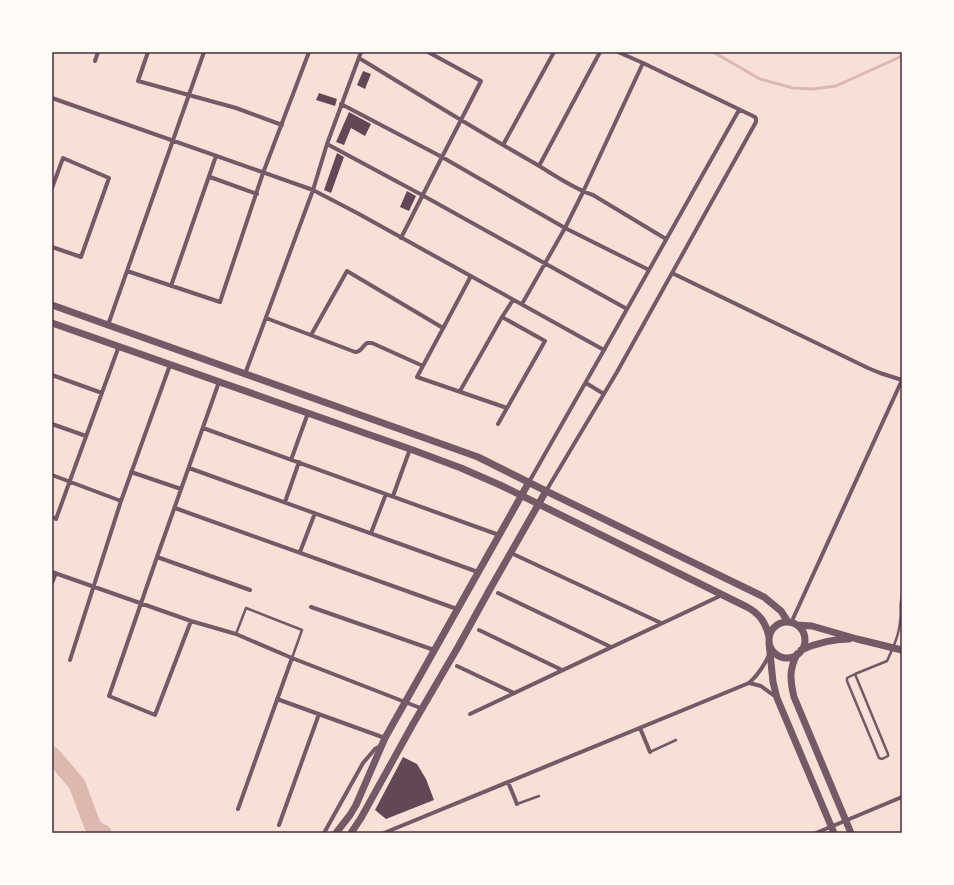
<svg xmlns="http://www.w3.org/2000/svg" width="954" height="885" font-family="'Space Grotesk',sans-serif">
	<rect width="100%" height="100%" fill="#f7e1d7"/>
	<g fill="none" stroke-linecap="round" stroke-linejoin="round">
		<path stroke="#dcb8b0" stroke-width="3" d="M713,52L760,79L793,88L813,89L836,86L902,56"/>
		<path stroke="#dcb8b0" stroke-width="17" d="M52,755L77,784L93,827L100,832L103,833"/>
	</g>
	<path fill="#644757" d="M363,71L371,74L365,89L357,85Z
		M319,93L337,99L335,106L316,100Z
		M349,112L371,124L365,136L351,128L344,145L336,142Z
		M337,153L344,157L331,193L324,190Z
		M407,191L416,196L409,211L400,207Z
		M403,757L417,764L426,779L434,800L386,819L375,810Z"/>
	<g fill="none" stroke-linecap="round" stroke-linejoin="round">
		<path stroke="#755966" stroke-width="2.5" d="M236,634L246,608L302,630L292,658
			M855,674L888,754V756L882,759L879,758L847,681V678L855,674L887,661C893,648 899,635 900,622C902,613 899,606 902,597
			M650,752L676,740
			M517,804L539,796"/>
		<path stroke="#755966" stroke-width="4" d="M148,52L138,81L236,108L282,125
			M359,58C415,92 471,127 529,160C549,171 571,188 593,195L666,239
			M95,61L98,52
			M52,98L313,190L359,214L604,350
			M341,104L442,157L565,228L649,270
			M327,144L422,195L627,309
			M503,145L554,52
			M539,166L600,52
			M210,177L257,194
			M52,188L63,158L109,178L81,257L52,247
			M401,238L442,157L481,81L428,52
			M127,271L220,302L263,173L309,52
			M672,273L868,368L880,373L902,380
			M471,276L417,377L507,408
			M171,286L216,156
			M522,304L565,228L583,192L643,63
			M266,318L355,352C362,352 362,346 367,343H372L423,366
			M108,325L204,52
			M311,335L347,271L443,328
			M245,374L313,190L327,144L361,52
			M52,375L102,393
			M586,383L604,394
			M460,391L502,317L513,300
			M52,424L86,436
			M498,424L545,341L502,317
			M203,428L499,535
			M291,460L308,413
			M189,468L478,572
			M131,472L181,489
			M52,475L121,501
			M529,482L604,350L739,110
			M546,491L617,372L756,122V119L755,117L643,63L618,52
			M393,496L410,449
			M285,502L299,462
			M175,508L457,609
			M52,517L56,519L119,346
			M371,533L386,494
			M300,552L315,513
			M511,553L661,623
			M157,557L250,590
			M52,572L191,621L236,634L292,658L423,709
			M52,583L56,573
			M498,593L611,647
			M311,607L434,650
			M191,621L155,715L109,696L157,557L219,382
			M791,623L902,380
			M479,630L562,670
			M70,660L121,501L170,365
			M457,666L514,693
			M749,683L761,686L776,697
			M277,699L385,738
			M470,714L722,595
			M640,728L650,752
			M508,782L517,804
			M238,809L292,658
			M279,825L319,714
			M324,833L363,763L375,749L382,745
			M384,833L749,683C758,675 764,666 769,655
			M816,833L902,797"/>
		<path stroke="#755966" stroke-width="7" d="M52,305L478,457L546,491L764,597L781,611L788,622
			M52,323L410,449L461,468L500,485L747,607C760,614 766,623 769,637
			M769 640a18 18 0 1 1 36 0a18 18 0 1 1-36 0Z
			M797,625L812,626L857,639L902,650
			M769,643L773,682L777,698L834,833
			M801,650C817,643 832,639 849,639
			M797,654C789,670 790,680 794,697L851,833
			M336,833L350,815L356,805L385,738L529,482
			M351,833L361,818L413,724L458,647L490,589L546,491"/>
	</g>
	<rect width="954" height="885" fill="none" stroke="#fffaf5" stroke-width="106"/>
	<rect x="53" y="53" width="848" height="779" fill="none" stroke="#4a2c40" stroke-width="1.5"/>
</svg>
